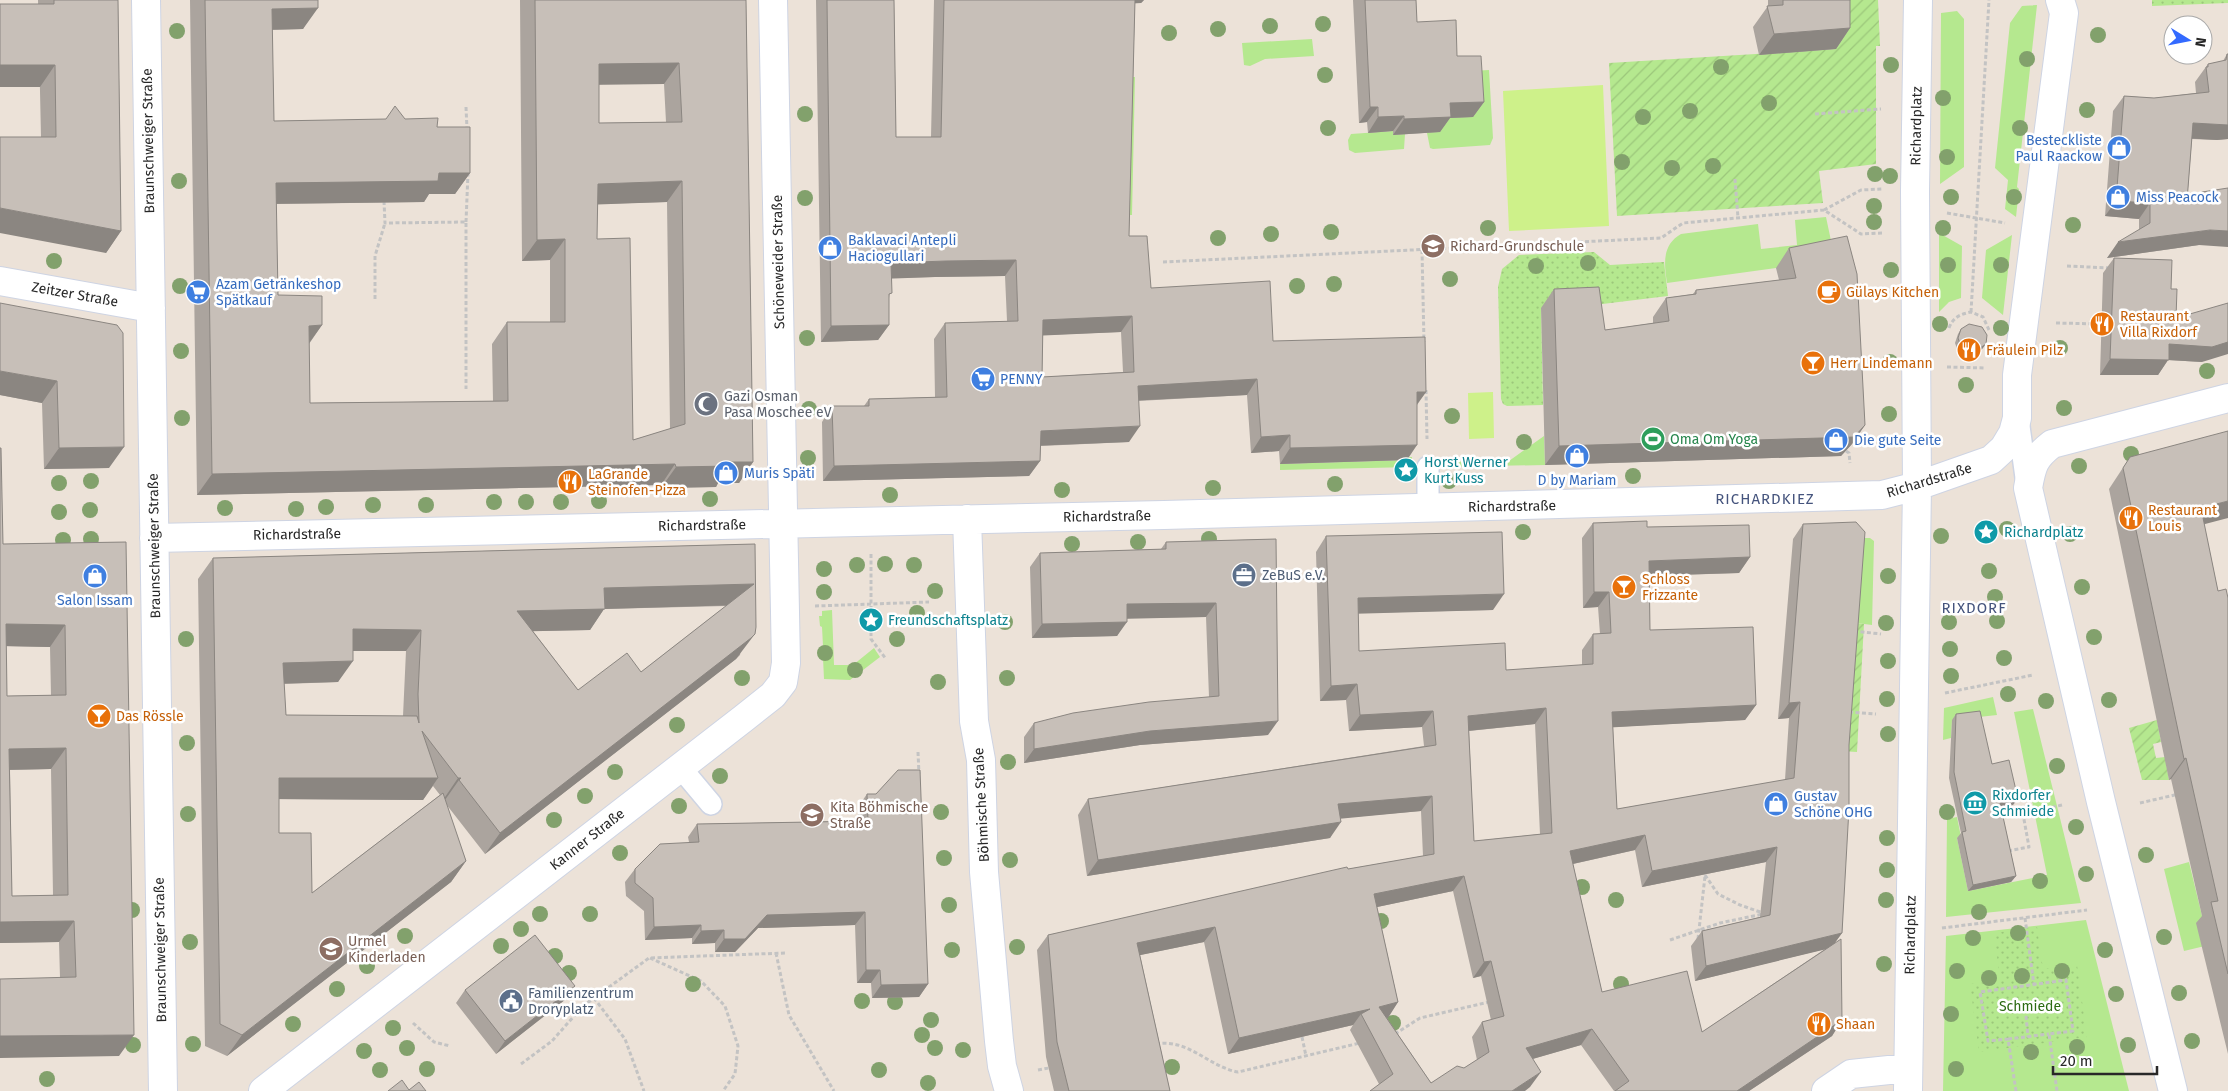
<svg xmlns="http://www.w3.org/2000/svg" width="2228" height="1091" font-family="'Fira Sans',sans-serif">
	<defs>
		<pattern id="park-dots" width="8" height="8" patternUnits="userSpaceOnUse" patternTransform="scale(1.25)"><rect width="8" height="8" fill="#b5e88f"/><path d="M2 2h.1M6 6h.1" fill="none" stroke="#9cc77b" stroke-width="1.8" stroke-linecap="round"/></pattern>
		<pattern id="garden-furrows" width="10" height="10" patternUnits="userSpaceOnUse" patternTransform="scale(1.25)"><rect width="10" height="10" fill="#b5e88f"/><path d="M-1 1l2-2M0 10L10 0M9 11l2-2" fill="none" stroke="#9cc77b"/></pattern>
	</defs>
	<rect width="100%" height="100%" fill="#ece2d8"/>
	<path fill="#b5e88f" d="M2037,5L2017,187L2019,189L2016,217L2005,209L2008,180L1995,168L2010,23L2022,6Z
		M1957,11L1964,19V167L1940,184L1941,13Z
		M1312,39L1314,56L1265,59L1250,66L1244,65L1242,43Z
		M1489,70L1493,138L1490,145L1433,149L1430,148L1427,133L1471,71Z
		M1123,77H1135L1132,215H1119Z
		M1393,131L1394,135L1405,134L1404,149L1355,153L1349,150L1348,140L1351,134Z
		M1826,217L1834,255L1776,268L1667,283C1664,263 1662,245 1681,234L1758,224L1761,249L1797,245L1795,220Z
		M1939,233L1962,246L1961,298L1949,302L1939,312Z
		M2012,235L2003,315L1982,298L1986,250Z
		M1544,436L1545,465L1437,467V462L1509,461Z
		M1408,457H1412V467L1280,470V464L1406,460Z
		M1845,538H1870L1874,541L1872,625L1849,622Z
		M832,610L834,665H853L874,648L880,657L850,680L824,679L823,658L821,657L820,647L823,646L822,627L820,626L819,616H822V611Z
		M1993,697L1997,715L1952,720L1951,738L1943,740L1944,708Z
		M2033,709L2081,903L1946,917L1947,819L1957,817L1961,837L1957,838L1968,891L2047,875L2014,712Z
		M2189,862L2209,945L2184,951L2164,869Z
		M2086,920L2129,1091H1943L1946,936Z"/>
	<path fill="url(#park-dots)" d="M2152,0H2228V3L2152,6Z
		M1594,252L1610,265L1664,262L1668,296L1586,306L1541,308L1543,405L1507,406L1503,404L1501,399L1498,287L1502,269L1519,255Z
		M2037,927L2043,969L2077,965L2087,1037L1979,1052L1970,984L2000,980L1994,933Z"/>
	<path fill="url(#garden-furrows)" d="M1834,0H1878L1880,46H1876V164L1819,171L1823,203L1617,216L1609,63L1836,49Z
		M1849,622L1864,624L1857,752L1839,751Z
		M2157,720L2161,742L2153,744L2156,758L2165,757L2169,780H2142L2129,728Z"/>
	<path fill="#cef18a" d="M1603,85L1609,226L1509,231L1503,91Z
		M1493,392L1494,438L1469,439L1468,393Z"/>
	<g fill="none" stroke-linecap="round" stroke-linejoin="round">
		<defs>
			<path id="lane" d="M2018,419L2027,485
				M1428,467V508
				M680,767L711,804"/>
			<path id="street" d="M146,0L163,1091
				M0,281L151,308
				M967,519L974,721L981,760L984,872L999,1041L1002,1066L1009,1091
				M154,538L1164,515L1882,495L1917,486L1991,460L2004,448L2013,433L2017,418V375L2064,13L2060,0
				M263,1091L744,718L773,695L783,682L786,663L773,0
				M1826,1091L1851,1074L1908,1068
				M1908,1091L1917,486L1915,191L1918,0
				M2173,1091L2101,802L2028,488C2032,465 2034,458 2052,444L2228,398"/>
		</defs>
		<use href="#lane" stroke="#ced4e3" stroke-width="24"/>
		<use href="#street" stroke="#ced4e3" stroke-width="30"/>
		<path stroke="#c3c3c3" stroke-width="3" stroke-dasharray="4 2.5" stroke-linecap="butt" d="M466,107L467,129
			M1815,114L1881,109
			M1735,179L1738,218
			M384,201L385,223L466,222V389
			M1947,213L2005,223
			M466,222L468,173
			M1882,233L1861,234L1824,210L1861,190L1882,189
			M1422,250L1424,342
			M1163,262L1661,238L1683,223L1824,210
			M2067,266L2109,268
			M375,299V256L385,223
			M1971,312L1989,0
			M2056,323L2102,324
			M1949,328C1953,317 1961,314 1971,312L1983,317L1989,330
			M1947,367L1986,368
			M1426,390L1427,439
			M1846,451L1849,453L1850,463
			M871,554V639L886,659
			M815,606L929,602
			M1854,631L1881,634
			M1945,693L2033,675
			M1849,712L1876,714
			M918,752L919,774
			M2140,803L2179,794
			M1999,815L2016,812L2023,814
			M2008,851L2029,847L2023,814L2062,805
			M1705,875L1718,894L1740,905L1763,913
			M2025,918L2034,985
			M1942,928L2087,910
			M1698,939L1705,876
			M1670,940L1720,923L1763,914
			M776,953L789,1015L834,1091
			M650,958L701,981L725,1006L738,1046L735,1074L723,1091
			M594,998L625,1039L644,1091
			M2026,1016L2028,1037
			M413,1023L434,1042L450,1046
			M1395,1034L1420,1018L1489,1002
			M1302,1037L1306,1056
			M2008,1039L2049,1034
			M1156,1044C1188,1038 1209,1067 1238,1072L1360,1043
			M521,1064L552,1041L583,1006L649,958L785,953
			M1038,1070L1049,1068
			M2016,1091L2008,1039L1988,1041L1980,992L2066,980L2073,1031L2049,1034L2057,1091"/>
		<use href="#lane" stroke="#fff" stroke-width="21"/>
		<use href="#street" stroke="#fff" stroke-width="28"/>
	</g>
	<g fill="#82a16c">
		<circle cx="1323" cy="24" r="8"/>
		<circle cx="1270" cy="26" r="8"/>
		<circle cx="1218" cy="29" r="8"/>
		<circle cx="177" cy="31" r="8"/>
		<circle cx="1169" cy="33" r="8"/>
		<circle cx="2098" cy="35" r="8"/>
		<circle cx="2027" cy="59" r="8"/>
		<circle cx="1891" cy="65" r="8"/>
		<circle cx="1721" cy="67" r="8"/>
		<circle cx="1325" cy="75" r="8"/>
		<circle cx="1943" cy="98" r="8"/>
		<circle cx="1769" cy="103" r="8"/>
		<circle cx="2087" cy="110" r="8"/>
		<circle cx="1690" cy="111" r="8"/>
		<circle cx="805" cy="114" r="8"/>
		<circle cx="1643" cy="117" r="8"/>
		<circle cx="1328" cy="128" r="8"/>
		<circle cx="2020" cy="128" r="8"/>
		<circle cx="1947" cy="157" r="8"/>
		<circle cx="1622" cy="162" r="8"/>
		<circle cx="1713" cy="166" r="8"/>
		<circle cx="1672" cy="168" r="8"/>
		<circle cx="1875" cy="174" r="8"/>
		<circle cx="1890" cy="176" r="8"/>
		<circle cx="179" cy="181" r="8"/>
		<circle cx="1951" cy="197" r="8"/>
		<circle cx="2014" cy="197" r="8"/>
		<circle cx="805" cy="198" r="8"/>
		<circle cx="1874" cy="206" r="8"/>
		<circle cx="1874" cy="222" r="8"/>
		<circle cx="2073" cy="225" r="8"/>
		<circle cx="1488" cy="228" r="8"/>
		<circle cx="1943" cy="228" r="8"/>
		<circle cx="1331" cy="232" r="8"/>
		<circle cx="1271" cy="234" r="8"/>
		<circle cx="1218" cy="238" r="8"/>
		<circle cx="54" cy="261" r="8"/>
		<circle cx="1588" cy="263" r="8"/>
		<circle cx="1948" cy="265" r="8"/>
		<circle cx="2001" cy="265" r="8"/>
		<circle cx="1536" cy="266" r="8"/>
		<circle cx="1891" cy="270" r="8"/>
		<circle cx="1450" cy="279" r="8"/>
		<circle cx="1334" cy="284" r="8"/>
		<circle cx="180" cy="286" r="8"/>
		<circle cx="1297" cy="286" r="8"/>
		<circle cx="1940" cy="324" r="8"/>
		<circle cx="2001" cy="328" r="8"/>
		<circle cx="807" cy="338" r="8"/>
		<circle cx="2060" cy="348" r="8"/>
		<circle cx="181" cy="351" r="8"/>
		<circle cx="1890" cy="362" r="8"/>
		<circle cx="2207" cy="371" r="8"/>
		<circle cx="1966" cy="385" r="8"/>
		<circle cx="2064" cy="408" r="8"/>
		<circle cx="809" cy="409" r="8"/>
		<circle cx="1889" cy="414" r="8"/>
		<circle cx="1452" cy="416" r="8"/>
		<circle cx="182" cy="418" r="8"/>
		<circle cx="1524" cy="442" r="8"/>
		<circle cx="2131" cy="454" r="8"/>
		<circle cx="808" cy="458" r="8"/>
		<circle cx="2079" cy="466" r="8"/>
		<circle cx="1633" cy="476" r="8"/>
		<circle cx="91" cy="481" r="8"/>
		<circle cx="1449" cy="481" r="8"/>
		<circle cx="59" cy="483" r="8"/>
		<circle cx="1335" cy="484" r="8"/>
		<circle cx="1213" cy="488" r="8"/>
		<circle cx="1062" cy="490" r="8"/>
		<circle cx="890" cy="495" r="8"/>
		<circle cx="710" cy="499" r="8"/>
		<circle cx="599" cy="501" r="8"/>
		<circle cx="494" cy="502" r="8"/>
		<circle cx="526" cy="502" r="8"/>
		<circle cx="561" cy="502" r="8"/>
		<circle cx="373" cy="505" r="8"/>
		<circle cx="426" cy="505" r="8"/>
		<circle cx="326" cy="507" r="8"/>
		<circle cx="225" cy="508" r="8"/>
		<circle cx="296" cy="509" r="8"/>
		<circle cx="90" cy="510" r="8"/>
		<circle cx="59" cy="512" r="8"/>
		<circle cx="2007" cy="529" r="8"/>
		<circle cx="1523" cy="532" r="8"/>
		<circle cx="2070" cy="534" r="8"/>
		<circle cx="1941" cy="536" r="8"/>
		<circle cx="91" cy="539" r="8"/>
		<circle cx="1209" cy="539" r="8"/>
		<circle cx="63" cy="540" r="8"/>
		<circle cx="1138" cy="542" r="8"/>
		<circle cx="1072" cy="544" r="8"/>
		<circle cx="885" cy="564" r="8"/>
		<circle cx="857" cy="565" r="8"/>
		<circle cx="914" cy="565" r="8"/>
		<circle cx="824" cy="569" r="8"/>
		<circle cx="1989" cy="571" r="8"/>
		<circle cx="1888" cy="576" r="8"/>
		<circle cx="2082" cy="587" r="8"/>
		<circle cx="935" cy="591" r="8"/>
		<circle cx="824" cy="592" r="8"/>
		<circle cx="1995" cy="597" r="8"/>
		<circle cx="917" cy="613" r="8"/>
		<circle cx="1997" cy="621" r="8"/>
		<circle cx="1005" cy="622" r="8"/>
		<circle cx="1949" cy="622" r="8"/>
		<circle cx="1886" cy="623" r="8"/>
		<circle cx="2094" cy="637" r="8"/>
		<circle cx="186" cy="639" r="8"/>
		<circle cx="897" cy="639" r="8"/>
		<circle cx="1950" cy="649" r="8"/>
		<circle cx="825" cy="653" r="8"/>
		<circle cx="2004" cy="658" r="8"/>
		<circle cx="1888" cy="661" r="8"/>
		<circle cx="855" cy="670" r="8"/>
		<circle cx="1951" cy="676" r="8"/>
		<circle cx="742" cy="678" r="8"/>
		<circle cx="1007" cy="678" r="8"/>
		<circle cx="938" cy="682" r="8"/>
		<circle cx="2008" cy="694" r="8"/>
		<circle cx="1887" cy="699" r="8"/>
		<circle cx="2109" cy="700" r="8"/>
		<circle cx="2046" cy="701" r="8"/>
		<circle cx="677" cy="725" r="8"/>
		<circle cx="1888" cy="734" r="8"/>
		<circle cx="187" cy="743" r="8"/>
		<circle cx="1008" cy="762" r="8"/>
		<circle cx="2057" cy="766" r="8"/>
		<circle cx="615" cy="772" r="8"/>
		<circle cx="720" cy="776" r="8"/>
		<circle cx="585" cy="796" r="8"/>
		<circle cx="679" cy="806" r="8"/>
		<circle cx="941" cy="812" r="8"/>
		<circle cx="1947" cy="812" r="8"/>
		<circle cx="188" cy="814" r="8"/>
		<circle cx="554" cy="820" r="8"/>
		<circle cx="2076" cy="827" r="8"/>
		<circle cx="1887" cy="838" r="8"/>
		<circle cx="620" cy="853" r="8"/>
		<circle cx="2146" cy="855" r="8"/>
		<circle cx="944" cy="858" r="8"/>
		<circle cx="1010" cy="860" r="8"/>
		<circle cx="1887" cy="870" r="8"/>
		<circle cx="2086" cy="874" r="8"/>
		<circle cx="2040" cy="881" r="8"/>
		<circle cx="1582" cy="887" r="8"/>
		<circle cx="1616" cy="900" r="8"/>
		<circle cx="1886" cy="900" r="8"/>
		<circle cx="949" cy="905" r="8"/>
		<circle cx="132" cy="910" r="8"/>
		<circle cx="1979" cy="912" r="8"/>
		<circle cx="540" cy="914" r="8"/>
		<circle cx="590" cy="914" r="8"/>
		<circle cx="1381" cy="921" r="8"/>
		<circle cx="521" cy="929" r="8"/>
		<circle cx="2018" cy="933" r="8"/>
		<circle cx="405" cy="936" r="8"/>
		<circle cx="2164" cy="937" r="8"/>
		<circle cx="1973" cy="938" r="8"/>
		<circle cx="190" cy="942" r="8"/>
		<circle cx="501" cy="946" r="8"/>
		<circle cx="1017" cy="947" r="8"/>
		<circle cx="952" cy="950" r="8"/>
		<circle cx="2105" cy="950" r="8"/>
		<circle cx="555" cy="956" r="8"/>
		<circle cx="1884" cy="964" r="8"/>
		<circle cx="367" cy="966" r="8"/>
		<circle cx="1957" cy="971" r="8"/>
		<circle cx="2062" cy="971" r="8"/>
		<circle cx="569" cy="973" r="8"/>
		<circle cx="2022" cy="976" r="8"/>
		<circle cx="1989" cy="978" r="8"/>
		<circle cx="693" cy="984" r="8"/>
		<circle cx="1621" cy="984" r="8"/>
		<circle cx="337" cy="989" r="8"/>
		<circle cx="2179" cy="993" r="8"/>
		<circle cx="2116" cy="994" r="8"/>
		<circle cx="862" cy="1001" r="8"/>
		<circle cx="895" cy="1002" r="8"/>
		<circle cx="1951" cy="1014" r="8"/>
		<circle cx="931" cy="1020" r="8"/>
		<circle cx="1393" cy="1023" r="8"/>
		<circle cx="293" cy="1024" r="8"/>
		<circle cx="393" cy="1028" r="8"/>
		<circle cx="922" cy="1035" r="8"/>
		<circle cx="2192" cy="1041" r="8"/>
		<circle cx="193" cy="1044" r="8"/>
		<circle cx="133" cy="1045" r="8"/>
		<circle cx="2128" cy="1045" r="8"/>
		<circle cx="2077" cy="1047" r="8"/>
		<circle cx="407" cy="1048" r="8"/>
		<circle cx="935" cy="1048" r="8"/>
		<circle cx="963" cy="1050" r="8"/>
		<circle cx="364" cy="1051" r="8"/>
		<circle cx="2031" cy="1052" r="8"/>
		<circle cx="1172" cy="1067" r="8"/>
		<circle cx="427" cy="1069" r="8"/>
		<circle cx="1956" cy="1069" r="8"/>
		<circle cx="380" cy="1070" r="8"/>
		<circle cx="879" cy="1070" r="8"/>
		<circle cx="47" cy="1079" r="8"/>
		<circle cx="928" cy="1083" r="8"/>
	</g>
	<path fill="#aba49e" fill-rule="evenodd" d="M38,0H118L121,231L106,253L41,137Z
		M190,0H318L303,29L272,30L274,121L405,119L437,127L470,173L455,194H429L424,202L276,204L278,295L322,325L309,344L310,403L493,401L492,344L507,322H550V260L522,261L520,0H746L753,462L739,483H718L716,487L661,488V485L197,495ZM599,84H664L666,122L599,123ZM667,202L670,429L633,440L597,239V204Z
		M816,0H894L896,137H931L934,0H1144L1141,3H1135L1129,236L1151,288L1273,341L1426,392L1417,405L1407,460L1280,464L1279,451L1251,453L1247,395L1138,401L1129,442L1041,446L1040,461L1029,476L823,481L822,422L832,406H864L869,399L935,397L934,339L945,323L1007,321L1005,276L935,277L892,278L889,298V325L878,340L821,342ZM1121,332L1123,372L1042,377L1043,335Z
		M1353,0H1416L1417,22L1457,56L1484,102L1473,117L1450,118L1440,132L1393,135V131L1368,133L1367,122L1359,123Z
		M1768,0H1850V28L1836,49L1759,55L1753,27L1768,6Z
		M2227,54H2228V139L2217,140L2192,139L2187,201L2199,245L2107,258L2139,230V219L2105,216L2113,111L2124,96L2154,98L2196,93L2195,82L2208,64L2223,61Z
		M1789,248L1865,425L1852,444L1841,456L1545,465L1541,308L1554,289L1605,330L1653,323V317L1666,298L1693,294L1696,290L1779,280L1776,268Z
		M2114,258L2171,289L2176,318L2202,362L2168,360L2158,375H2100L2103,273Z
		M117,325L109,468L44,469L42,403L0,395Z
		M1961,329L1986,344L1982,349L1971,357L1959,354L1955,343L1958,334Z
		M0,448L3,544L126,542L119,1056L60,978L59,942L0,943ZM6,646L50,647L51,695L7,696ZM51,769L53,895L12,896L10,770Z
		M2130,457L2204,524L2218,591L2228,598V1054L2196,923L2202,916L2171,779L2169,780L2109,489Z
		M1593,523L1647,527L1750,557L1739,573L1649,576L1650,630L1756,705L1745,720L1613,727L1617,809L1785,780L1789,718L1778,719L1793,539L1803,524L1849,745L1842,933L1834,944L1842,1020L1832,1036L1749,1091H1614L1581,1045L1532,1059L1530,1087L1379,1084L1350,1030L1353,1025L1228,1054L1204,942L1140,955L1170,1091H1054L1046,1057L1037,950L1048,935L1348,869L1423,856L1421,811L1340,818L1330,838L1087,876L1078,815L1088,799L1424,746L1422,727L1349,731L1346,700L1320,701L1316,552L1326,536L1493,610L1358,613L1359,651L1506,670L1582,665V650L1593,634H1600L1598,607L1583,608L1582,538ZM1535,724L1540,834L1474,841L1469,731ZM1635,850L1642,887L1766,862L1760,917L1702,931L1691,946L1695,981L1825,949L1702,1032L1602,992L1573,864ZM1453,891L1473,978L1481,976L1491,1020L1482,1022L1472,1037L1477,1060L1464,1068L1431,1083L1387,1018L1398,1002L1377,907Z
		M1276,539L1268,735L1140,745L1024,763V737L1034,723L1209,697L1206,617L1127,618L1117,636L1032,638L1030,567L1040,553L1161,549L1166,542Z
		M755,544L740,655L736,659L485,854L446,804L466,861L451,882L227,1056L205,1046L198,579L213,558ZM726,606L641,672L578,690L533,631L590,630L604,609ZM353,651H406L403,716L286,715L284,684L338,682ZM433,786L440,795L312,893L279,833V799L423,800Z
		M1956,714L1992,764L2013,805L2001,808L2016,876L2011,882L1968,891L1957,838L1961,833L1949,778L1952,720Z
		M867,794L928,984L919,997L872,998L871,983H857L855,925L758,928L735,952H715V943L692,944V938L645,940L644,911L626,896L625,882L635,869L689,842L688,837L697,824L859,821L858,807Z
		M575,986L566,999L496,1054L456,1003L465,990Z"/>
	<path fill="#8b8681" d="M1127,0H1144L1141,3L1124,4Z
		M318,8L303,29L257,30L272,9Z
		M1850,28L1836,49L1759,55L1774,34Z
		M679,63L664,84L584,85L599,64Z
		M0,65H55L40,87H0Z
		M1484,102L1473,117L1450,118L1440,132L1393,135L1404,119L1450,103Z
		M1370,107H1378L1367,122L1359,123Z
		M1404,116L1393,131L1368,133L1378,117Z
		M2193,123L2228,125V139L2217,140L2182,138Z
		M439,173H470L455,194H429L424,202L261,204L276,183Z
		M682,181L667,202L583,205L598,184Z
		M2116,201L2150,203L2139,219L2105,216Z
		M0,208L121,231L106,253L0,233Z
		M2210,230L2228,231V247L2199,245L2107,258L2118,242Z
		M565,239L550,260L522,261L537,240Z
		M1016,260L1005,276L935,277L880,279L891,263L946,261Z
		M1132,316L1121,332L1032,336L1043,320Z
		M322,325L307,346L309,326Z
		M889,325L878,340L821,342L831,326Z
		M2228,342V354L2202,362L2168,360L2158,375H2100L2110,359L2169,344Z
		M1986,344L1982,349L1971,357L1959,354L1962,349Z
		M0,371L57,381L42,403L0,395Z
		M1257,379L1247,395L1127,401L1138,386Z
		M1417,392H1426L1415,407Z
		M1865,425L1852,444L1841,456L1545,465L1559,446Z
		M1140,426L1129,442L1030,446L1041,431Z
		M1290,435L1279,451L1251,453L1261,437Z
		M1417,445L1407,460L1280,464L1290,448Z
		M124,447L109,468L44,469L59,448Z
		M1040,461L1029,476L823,481L834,466Z
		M731,462H753L739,483H718L716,487L661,488L676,467Z
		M675,464L661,485L197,495L212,474Z
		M2228,501V518L2186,529L2201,508Z
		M1750,557L1739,573L1638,576L1649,561Z
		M754,584L739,605L604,609L590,630L502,632L517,611L604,588Z
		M1594,592H1609L1598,607L1583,608Z
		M1504,594L1493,610L1347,614L1358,598Z
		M1216,603L1206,617L1117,619L1127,604Z
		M1127,622L1117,636L1032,638L1042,624Z
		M6,624L65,625L50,647L0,646Z
		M353,629L421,630L406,651H338Z
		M755,634L736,659L485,854L500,833Z
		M353,661L338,682L268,684L283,663Z
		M1357,684L1346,700L1320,701L1331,686Z
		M1800,702L1789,718L1778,719L1789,703Z
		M1756,705L1745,720L1601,728L1612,712Z
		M1546,708L1535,724L1457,732L1468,716Z
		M1433,711L1422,727L1349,731L1360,715Z
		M1278,721L1268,735L1140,745L1024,763L1034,749L1150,731Z
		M66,748L51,769L0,770L9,749Z
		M2186,758L2171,779L2169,780L2184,759Z
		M279,778H438L423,800L264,799Z
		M458,778H461L459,780L445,800H443Z
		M1432,796L1421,811L1327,820L1338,804Z
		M2018,799L2013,805L1995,809L2000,803Z
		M1341,822L1330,838L1087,876L1098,860Z
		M1645,835L1635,850L1559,867L1570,851Z
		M1777,847L1766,862L1642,887L1652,871Z
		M466,861L451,882L227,1056L242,1035Z
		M1464,876L1453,891L1363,910L1374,894Z
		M2016,876L2011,882L1968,891L1973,885Z
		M865,912L855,925L758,928L735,952H715L724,939L767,915Z
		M74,921L59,942L0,943V922Z
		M701,925L692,938L645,940L654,927Z
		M1215,927L1204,942L1126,958L1137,943Z
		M724,930L715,943L692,944L701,931Z
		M1842,933L1831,948L1695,981L1706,966Z
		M1491,961L1481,976L1473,978L1484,962Z
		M866,970H880L871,983H857Z
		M928,984L919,997L872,998L881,985Z
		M575,986L566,999L496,1054L505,1041Z
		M1398,1002L1388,1018L1368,1022L1379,1007Z
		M1370,1009L1361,1014L1353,1025L1228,1054L1239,1038Z
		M1842,1020L1832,1036L1749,1091H1737Z
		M1592,1029L1581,1045L1515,1064L1526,1048Z
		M134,1035L119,1056L0,1058V1036Z
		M1541,1072L1530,1087L1525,1091H1512Z"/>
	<path fill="#c7bfb8" stroke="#8b8681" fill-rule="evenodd" d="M54,0H118L121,231L0,208V137H56L55,65H0V4H54Z
		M205,0H318V8L272,9L274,121L386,119L395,106L405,119L438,118L437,127H470V173H439L438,181L276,183L278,295L322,296V325L309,326L310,403L508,401L507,322H565V239L537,240L535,0H746L753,462H731L730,466L676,467L675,464L212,474ZM679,63L682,122L599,123V64ZM682,181L685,424L633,440L630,238L597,239L598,184Z
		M827,0H894L896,137H941L944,0H1135L1129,236H1147L1151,288L1270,281L1273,341L1425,337L1426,392H1417V445L1290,448V435L1261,437L1257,379L1138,386L1140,426L1041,431L1040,461L834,466L832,406H869V399L947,397L945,323L1018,321L1016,260L946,261L891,263L892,293L889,294V325L831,326ZM1132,316L1134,372L1042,377L1043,320Z
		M1365,0H1416L1417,22L1456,20L1457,56H1481L1484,102L1450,103L1451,117L1404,119V116L1378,117V107H1370Z
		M1783,0H1850V28L1774,34L1767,6L1783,5Z
		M2227,54H2228V125L2193,123L2187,201L2202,192L2228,188V231L2210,230L2118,242L2150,223V203L2116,201L2124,96L2154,98L2209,92L2206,67H2208V64L2226,60Z
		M1847,236L1857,274L1865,425L1854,437L1559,446L1554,289L1599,287L1605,330L1669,321L1666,298L1696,294V290L1796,278L1789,248Z
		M2114,258L2172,260L2171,289H2177L2176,318L2228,303V342L2212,347L2169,344V360L2110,359Z
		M0,303L117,325L123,333L124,447L59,448L57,381L0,371Z
		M1969,324L1982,327L1987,335L1986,344L1974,352L1962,349L1958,338L1961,329Z
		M2228,431V501L2201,508L2218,591L2226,589L2228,598V974L2211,902L2218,901L2186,758L2184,759L2123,468L2130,457Z
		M0,448H1L3,544L126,542L134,1035L0,1036V979L76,977L74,921L0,922ZM6,624L65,625L66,695L7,696ZM66,748L68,895L12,896L9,749Z
		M1647,521V527L1749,525L1750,557L1649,561L1650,630L1753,627L1756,705L1612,712L1617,809L1794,778L1800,702L1789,703L1803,524L1856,522L1865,532L1849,745V808L1842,933L1706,966L1702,931L1770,915L1777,847L1652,871L1645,835L1570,851L1602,992L1687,971L1702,1032L1841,939L1842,1020L1737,1091H1615L1629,1081L1592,1029L1526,1048L1541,1072L1512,1091H1370L1393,1074L1361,1014L1370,1009L1239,1038L1215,927L1137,943L1170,1091H1069L1057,1042L1048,935L1347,867L1348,869L1434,854L1432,796L1338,804L1341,822L1098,860L1088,799L1436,745L1433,711L1360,715L1357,684L1331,686L1326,536L1502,532L1504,594L1358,598L1359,651L1505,643L1506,670L1593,664V634L1611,633L1609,592H1594L1593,523ZM1546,708L1552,833L1474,841L1468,716ZM1464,876L1484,962L1491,961L1504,1016L1482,1022L1489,1052L1464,1068L1457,1066L1431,1083L1379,1007L1398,1002L1374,894Z
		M1276,539L1278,721L1150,731L1034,749V723L1073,713L1149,702L1219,696L1216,603L1127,604V622L1042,624L1040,553L1166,549V542Z
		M755,544L756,627L755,634L751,638L500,833L459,780L461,778H458L422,731L438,778H279V833H311L312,893L443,793L466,861L242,1035L220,1024L213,558ZM754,584L641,672L627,653L578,690L517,611L605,609L604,588ZM353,629L421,630L418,694L419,723L417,716L286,715L283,663L353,661Z
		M1980,711L1992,764L2009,760L2018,799L2000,803L2016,876L1973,885L1962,832L1966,831L1954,772L1956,714Z
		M898,770H920L928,984L881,985L880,970H866L865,912L767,915L745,939H724V930L701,931V925L654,927L653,898L635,883V869L660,844L699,842L697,824L868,821L867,794H876Z
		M535,935L575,986L505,1041L465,990Z
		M402,1080L409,1090L419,1082L426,1091H388Z"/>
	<defs>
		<symbol id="shop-disc" viewBox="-11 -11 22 22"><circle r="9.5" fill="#3f7fe0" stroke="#fff"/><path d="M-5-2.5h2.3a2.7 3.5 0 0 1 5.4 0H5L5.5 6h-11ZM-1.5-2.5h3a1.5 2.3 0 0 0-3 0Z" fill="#fff"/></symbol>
		<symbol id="school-disc" viewBox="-11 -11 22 22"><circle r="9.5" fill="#8d6e63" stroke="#fff"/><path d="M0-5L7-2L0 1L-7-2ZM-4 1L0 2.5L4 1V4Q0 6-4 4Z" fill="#fff"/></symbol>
		<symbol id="supermarket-disc" viewBox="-11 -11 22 22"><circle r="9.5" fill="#3f7fe0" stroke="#fff"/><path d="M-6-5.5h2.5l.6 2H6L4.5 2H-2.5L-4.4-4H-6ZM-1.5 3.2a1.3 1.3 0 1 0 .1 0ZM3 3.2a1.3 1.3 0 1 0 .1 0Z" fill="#fff"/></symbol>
		<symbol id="cafe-disc" viewBox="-11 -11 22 22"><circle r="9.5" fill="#e8710a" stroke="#fff"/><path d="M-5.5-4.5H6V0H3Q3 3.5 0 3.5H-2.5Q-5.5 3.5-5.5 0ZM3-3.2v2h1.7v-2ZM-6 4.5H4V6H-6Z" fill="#fff"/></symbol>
		<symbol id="restaurant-disc" viewBox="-11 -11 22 22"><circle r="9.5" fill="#e8710a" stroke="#fff"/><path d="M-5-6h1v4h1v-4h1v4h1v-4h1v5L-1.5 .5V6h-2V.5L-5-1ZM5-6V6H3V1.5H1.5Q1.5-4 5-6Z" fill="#fff"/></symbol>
		<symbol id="bar-disc" viewBox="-11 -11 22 22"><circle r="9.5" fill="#e8710a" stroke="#fff"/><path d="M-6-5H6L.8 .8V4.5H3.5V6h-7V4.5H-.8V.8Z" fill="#fff"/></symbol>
		<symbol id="mosque-disc" viewBox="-11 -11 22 22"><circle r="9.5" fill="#6b7280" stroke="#fff"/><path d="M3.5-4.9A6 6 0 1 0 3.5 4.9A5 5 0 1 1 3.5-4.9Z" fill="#fff"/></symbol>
		<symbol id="stadium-disc" viewBox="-11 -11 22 22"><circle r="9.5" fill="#2e9e5b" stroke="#fff"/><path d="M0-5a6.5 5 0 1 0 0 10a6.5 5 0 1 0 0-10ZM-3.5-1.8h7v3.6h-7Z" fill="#fff"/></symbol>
		<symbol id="sight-disc" viewBox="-11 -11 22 22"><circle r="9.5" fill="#0f9aa8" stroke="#fff"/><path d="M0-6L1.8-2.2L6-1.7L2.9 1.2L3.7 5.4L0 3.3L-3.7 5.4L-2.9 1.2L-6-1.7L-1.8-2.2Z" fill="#fff"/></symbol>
		<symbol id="office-disc" viewBox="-11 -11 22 22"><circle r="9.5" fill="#5c6f8a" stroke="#fff"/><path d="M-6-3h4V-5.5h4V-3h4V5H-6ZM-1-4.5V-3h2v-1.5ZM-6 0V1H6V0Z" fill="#fff"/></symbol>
		<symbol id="museum-disc" viewBox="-11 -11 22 22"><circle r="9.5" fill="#0f9aa8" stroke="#fff"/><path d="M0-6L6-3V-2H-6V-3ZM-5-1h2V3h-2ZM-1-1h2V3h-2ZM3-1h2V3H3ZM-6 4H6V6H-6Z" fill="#fff"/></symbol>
		<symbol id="civic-disc" viewBox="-11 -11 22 22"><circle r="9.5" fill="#5c6f8a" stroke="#fff"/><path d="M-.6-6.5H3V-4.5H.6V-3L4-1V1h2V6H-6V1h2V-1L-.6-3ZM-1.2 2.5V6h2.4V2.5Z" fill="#fff"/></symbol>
	</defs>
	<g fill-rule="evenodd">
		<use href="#shop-disc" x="2105" y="134" width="28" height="28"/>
		<use href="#shop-disc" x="2104" y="183" width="28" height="28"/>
		<use href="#school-disc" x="1419" y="232" width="28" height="28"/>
		<use href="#shop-disc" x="816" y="234" width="28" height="28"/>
		<use href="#supermarket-disc" x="184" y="278" width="28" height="28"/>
		<use href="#cafe-disc" x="1815" y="278" width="28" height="28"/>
		<use href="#restaurant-disc" x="2088" y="310" width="28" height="28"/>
		<use href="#restaurant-disc" x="1955" y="336" width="28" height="28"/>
		<use href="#bar-disc" x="1799" y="349" width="28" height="28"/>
		<use href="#supermarket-disc" x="969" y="365" width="28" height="28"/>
		<use href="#mosque-disc" x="692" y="390" width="28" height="28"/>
		<use href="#stadium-disc" x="1639" y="425" width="28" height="28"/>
		<use href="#shop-disc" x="1822" y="426" width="28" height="28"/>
		<use href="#shop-disc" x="1563" y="442" width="28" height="28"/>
		<use href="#sight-disc" x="1392" y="456" width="28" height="28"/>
		<use href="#shop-disc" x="712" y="459" width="28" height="28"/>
		<use href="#restaurant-disc" x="556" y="468" width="28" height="28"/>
		<use href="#restaurant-disc" x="2117" y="504" width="28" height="28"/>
		<use href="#sight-disc" x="1972" y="518" width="28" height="28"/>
		<use href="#office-disc" x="1230" y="561" width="28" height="28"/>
		<use href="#shop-disc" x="81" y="562" width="28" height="28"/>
		<use href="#bar-disc" x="1610" y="573" width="28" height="28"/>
		<use href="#sight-disc" x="857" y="606" width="28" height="28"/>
		<use href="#bar-disc" x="85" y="702" width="28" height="28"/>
		<use href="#museum-disc" x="1961" y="789" width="28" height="28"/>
		<use href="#shop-disc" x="1762" y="790" width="28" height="28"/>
		<use href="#school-disc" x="798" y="801" width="28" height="28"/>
		<use href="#school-disc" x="317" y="935" width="28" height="28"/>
		<use href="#civic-disc" x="497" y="987" width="28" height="28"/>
		<use href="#restaurant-disc" x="1805" y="1010" width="28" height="28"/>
	</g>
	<g text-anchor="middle" stroke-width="5" stroke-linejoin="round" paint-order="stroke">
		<g font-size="14" fill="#282828" stroke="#fff">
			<text transform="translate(1916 126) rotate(-89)" y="5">Richardplatz</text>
			<text transform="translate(148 141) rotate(-91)" y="5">Braunschweiger Straße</text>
			<text transform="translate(778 262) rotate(-91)" y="5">Schöneweider Straße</text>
			<text transform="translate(75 294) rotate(10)" y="5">Zeitzer Straße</text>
			<text transform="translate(1929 480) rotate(-17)" y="5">Richardstraße</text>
			<text transform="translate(1512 506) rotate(-1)" y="5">Richardstraße</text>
			<text transform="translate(1107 516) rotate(-1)" y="5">Richardstraße</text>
			<text transform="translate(702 525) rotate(-1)" y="5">Richardstraße</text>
			<text transform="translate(297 534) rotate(-1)" y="5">Richardstraße</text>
			<text transform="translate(154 546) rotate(-91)" y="5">Braunschweiger Straße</text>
			<text transform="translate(981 805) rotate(-93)" y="5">Böhmische Straße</text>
			<text transform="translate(587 839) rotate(-38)" y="5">Kanner Straße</text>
			<text transform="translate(1910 935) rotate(-89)" y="5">Richardplatz</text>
			<text transform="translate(160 950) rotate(-91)" y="5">Braunschweiger Straße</text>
		</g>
		<g font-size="14" fill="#366cbe" stroke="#fff" text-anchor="start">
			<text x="2102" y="145" text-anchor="end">Besteckliste<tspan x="2102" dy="16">Paul Raackow</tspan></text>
			<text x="2136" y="202">Miss Peacock</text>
			<text x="848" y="245">Baklavaci Antepli<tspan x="848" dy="16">Haciogullari</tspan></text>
			<text x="216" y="289">Azam Getränkeshop<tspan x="216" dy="16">Spätkauf</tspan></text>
			<text x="1000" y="384">PENNY</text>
			<text x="1854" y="445">Die gute Seite</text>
			<text x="744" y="478">Muris Späti</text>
			<text x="1577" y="485" text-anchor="middle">D by Mariam</text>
			<text x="95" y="605" text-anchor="middle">Salon Issam</text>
			<text x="1794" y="801">Gustav<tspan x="1794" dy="16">Schöne OHG</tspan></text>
		</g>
		<g font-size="14" fill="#785e54" stroke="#fff" text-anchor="start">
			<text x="1450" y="251">Richard-Grundschule</text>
			<text x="830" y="812">Kita Böhmische<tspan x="830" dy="16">Straße</tspan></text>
			<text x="348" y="946">Urmel<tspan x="348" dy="16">Kinderladen</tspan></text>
		</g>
		<g font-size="14" fill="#c56008" stroke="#fff" text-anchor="start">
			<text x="1846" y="297">Gülays Kitchen</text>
			<text x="2120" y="321">Restaurant<tspan x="2120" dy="16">Villa Rixdorf</tspan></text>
			<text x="1986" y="355">Fräulein Pilz</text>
			<text x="1830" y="368">Herr Lindemann</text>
			<text x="588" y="479">LaGrande<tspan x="588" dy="16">Steinofen-Pizza</tspan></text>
			<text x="2148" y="515">Restaurant<tspan x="2148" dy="16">Louis</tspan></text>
			<text x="1642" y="584">Schloss<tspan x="1642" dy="16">Frizzante</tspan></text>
			<text x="116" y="721">Das Rössle</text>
			<text x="1836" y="1029">Shaan</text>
		</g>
		<g font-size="14" fill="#5b616d" stroke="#fff" text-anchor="start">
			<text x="724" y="401">Gazi Osman<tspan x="724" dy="16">Pasa Moschee eV</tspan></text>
		</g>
		<g font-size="14" fill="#27864d" stroke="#fff" text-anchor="start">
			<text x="1670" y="444">Oma Om Yoga</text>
		</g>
		<g font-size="14" fill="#0d838f" stroke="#fff" text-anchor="start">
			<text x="1424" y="467">Horst Werner<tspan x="1424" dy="16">Kurt Kuss</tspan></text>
			<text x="2004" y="537">Richardplatz</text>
			<text x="888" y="625">Freundschaftsplatz</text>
			<text x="1992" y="800">Rixdorfer<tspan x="1992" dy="16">Schmiede</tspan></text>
		</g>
		<g font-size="14" fill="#4e5e75" stroke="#fff" text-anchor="start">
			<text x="1262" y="580">ZeBuS e.V.</text>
			<text x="528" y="998">Familienzentrum<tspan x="528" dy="16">Droryplatz</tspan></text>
		</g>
		<g font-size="14" fill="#2c6b13" stroke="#fff">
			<text x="2030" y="1011">Schmiede</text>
		</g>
		<g font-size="15" letter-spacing="1" fill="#45547d" stroke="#fff">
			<text x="1765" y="504">RICHARDKIEZ</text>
			<text x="1974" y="613">RIXDORF</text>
		</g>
	</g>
	<g transform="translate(2188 40) rotate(100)"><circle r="24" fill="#ffffff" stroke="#a9a9a9"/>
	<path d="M0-4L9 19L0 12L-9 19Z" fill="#336aff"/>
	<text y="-8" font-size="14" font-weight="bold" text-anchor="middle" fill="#282828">N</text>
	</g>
	<path d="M2053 1066v8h104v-8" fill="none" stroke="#282828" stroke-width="2.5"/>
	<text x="2060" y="1066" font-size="15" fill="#282828" stroke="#ffffff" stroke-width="4" paint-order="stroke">20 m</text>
</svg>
